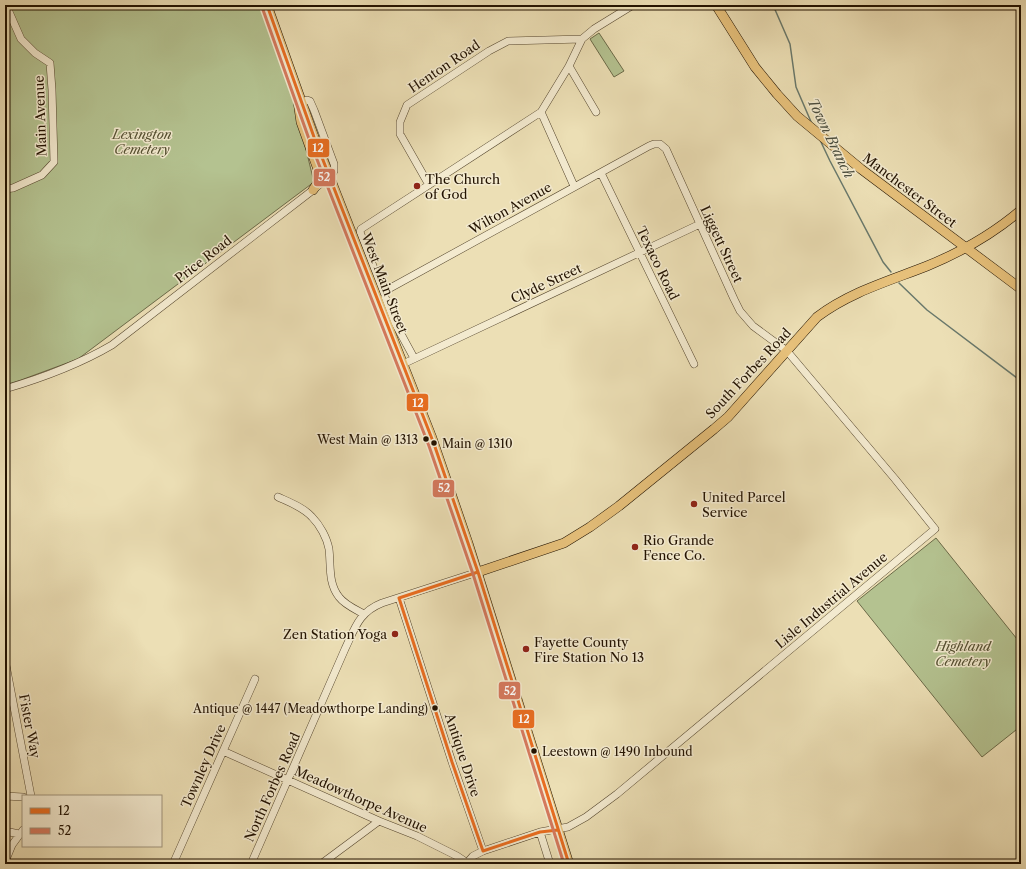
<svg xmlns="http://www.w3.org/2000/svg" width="1026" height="869" font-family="'Libre Caslon Text',serif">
	<rect width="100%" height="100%" fill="#ecdfb5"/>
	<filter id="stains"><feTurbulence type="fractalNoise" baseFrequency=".005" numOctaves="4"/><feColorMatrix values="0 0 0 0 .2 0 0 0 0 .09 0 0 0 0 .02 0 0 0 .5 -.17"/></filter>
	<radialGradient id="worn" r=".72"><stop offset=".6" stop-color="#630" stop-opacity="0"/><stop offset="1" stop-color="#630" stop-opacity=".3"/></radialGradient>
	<path fill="#b4c290" stroke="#6b6a48" d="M5,5H261L291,89L314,182L78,359L21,380L5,385Z
		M599,33L624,71L614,77L590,39Z
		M936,538L1021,644V726L982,757L857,601Z"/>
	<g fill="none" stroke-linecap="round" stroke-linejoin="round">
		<path stroke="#69786b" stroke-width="1.5" d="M773,5L790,44L796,87L812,124
			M820,140L830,161L883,262L891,272
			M899,283L927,310L1021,381"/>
		<defs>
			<path id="minor" d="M569,66L596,112
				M541,112L574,186
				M601,173L694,364
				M429,185L400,134V122L407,105L489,51L508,41L582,39
				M5,189L13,188L42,175L54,162L52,90L50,63L35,53L21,39L6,5
				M383,292L649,146L654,144H660L666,149L734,299L740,311L753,326L787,351L895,479L935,529L617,794L586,817L568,827L540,832L483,851L473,856L466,864
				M414,358L395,323L360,232L361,229L541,112L569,66L582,39L594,29L633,5
				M403,364L700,224
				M5,389C42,378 78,365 112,345L313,190L332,174L334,171V164L314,110L310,101L307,100L302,103
				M278,497C289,502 303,507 312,517C320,525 327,538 329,549C331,566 328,583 339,597C345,605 355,609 364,614
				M399,598L452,762L483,851
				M5,660L31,796
				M223,751L379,821L417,836L457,856L463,860L465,864
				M5,796L23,797
				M5,831L19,834
				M540,832L550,864
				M5,862L12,845L23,830
				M173,864L255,679
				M251,864L345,649C355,628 359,612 382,603L478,572
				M321,864L379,821"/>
			<path id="major" d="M267,5L314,137
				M716,5L755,67L777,94L797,116L861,169L1021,289
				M298,101L301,122L320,175L319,181L313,190
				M377,298L432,438L468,543L569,864
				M478,572L564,543L590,527L619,506L714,429L728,417L817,317C850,292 889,281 927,266C961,252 993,234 1021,210"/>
		</defs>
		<use href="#minor" stroke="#54452d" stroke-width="8"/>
		<use href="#major" stroke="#221200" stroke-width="10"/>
		<use href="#minor" stroke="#f3eacf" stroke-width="7"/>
		<use href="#major" stroke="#e6c07a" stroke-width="9"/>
		<defs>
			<path id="major-bridge" d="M314,137L377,298"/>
		</defs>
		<use href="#major-bridge" stroke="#221200" stroke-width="10" stroke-linecap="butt"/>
		<use href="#major-bridge" stroke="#e6c07a" stroke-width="9"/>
		<defs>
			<path id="bus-1" d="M267,5L314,137L434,444L478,572L569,864
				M399,598L452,762L483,851
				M399,598L478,572
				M483,851L540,832L558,830"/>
			<path id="bus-2" d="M262,7L309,139L429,446L473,574L564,864"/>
		</defs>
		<use href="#bus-1" stroke="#f3eacf" stroke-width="6"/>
		<use href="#bus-2" stroke="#f3eacf" stroke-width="6"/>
		<use href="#bus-1" stroke="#e96d20" stroke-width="3"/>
		<use href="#bus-2" stroke="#d5795d" stroke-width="3"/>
	</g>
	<g fill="#8f2418" stroke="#f3eacf" stroke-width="1.5">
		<circle cx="417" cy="186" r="4"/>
		<circle cx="694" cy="504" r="4"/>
		<circle cx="635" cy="547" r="4"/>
		<circle cx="395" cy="634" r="4"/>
		<circle cx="526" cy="649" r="4"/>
	</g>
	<g fill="#221200" stroke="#f3eacf" stroke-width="1.5">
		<circle cx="426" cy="439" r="3.5"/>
		<circle cx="434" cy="443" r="3.5"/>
		<circle cx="435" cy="708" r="3.5"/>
		<circle cx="534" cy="751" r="3.5"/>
	</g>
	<g text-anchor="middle" stroke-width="3" stroke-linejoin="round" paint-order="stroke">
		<g font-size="12" fill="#221200" stroke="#f3eacf" text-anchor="end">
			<text x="418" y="444">West Main @ 1313</text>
			<text x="442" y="448" text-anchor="start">Main @ 1310</text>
			<text x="428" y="713">Antique @ 1447 (Meadowthorpe Landing)</text>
			<text x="542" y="756" text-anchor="start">Leestown @ 1490 Inbound</text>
		</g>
		<g font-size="13" fill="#221200" stroke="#f3eacf">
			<text transform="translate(444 66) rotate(-34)" y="5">Henton Road</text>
			<text transform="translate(40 116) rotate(-92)" y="5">Main Avenue</text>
			<text transform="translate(910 190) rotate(37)" y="5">Manchester Street</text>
			<text transform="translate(510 208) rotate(-29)" y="5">Wilton Avenue</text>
			<text transform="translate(722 244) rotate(65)" y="5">Liggett Street</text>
			<text transform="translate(203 259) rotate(-38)" y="5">Price Road</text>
			<text transform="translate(658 263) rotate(64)" y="5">Texaco Road</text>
			<text transform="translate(385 283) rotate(69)" y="5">West Main Street</text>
			<text transform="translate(546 283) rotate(-25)" y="5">Clyde Street</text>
			<text transform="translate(748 373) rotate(-47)" y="5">South Forbes Road</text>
			<text transform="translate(831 600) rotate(-40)" y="5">Lisle Industrial Avenue</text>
			<text transform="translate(30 726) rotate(79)" y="5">Fister Way</text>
			<text transform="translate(463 755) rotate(72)" y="5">Antique Drive</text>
			<text transform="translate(203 766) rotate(-66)" y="5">Townley Drive</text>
			<text transform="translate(272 787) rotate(-66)" y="5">North Forbes Road</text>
			<text transform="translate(361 799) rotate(24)" y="5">Meadowthorpe Avenue</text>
		</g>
		<g font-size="13" font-style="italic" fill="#555032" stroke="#f3eacf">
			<text x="142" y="139">Lexington<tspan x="142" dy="15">Cemetery</tspan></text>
			<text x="963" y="651">Highland<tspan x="963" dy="15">Cemetery</tspan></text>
		</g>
		<g font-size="13" fill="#221200" stroke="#f3eacf" text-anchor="start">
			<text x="425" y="184">The Church<tspan x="425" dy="15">of God</tspan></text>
			<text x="702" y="502">United Parcel<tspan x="702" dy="15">Service</tspan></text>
			<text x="643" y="545">Rio Grande<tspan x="643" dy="15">Fence Co.</tspan></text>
			<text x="387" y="639" text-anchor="end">Zen Station Yoga</text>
			<text x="534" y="647">Fayette County<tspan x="534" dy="15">Fire Station No 13</tspan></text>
		</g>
		<g font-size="14" font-style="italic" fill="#4c4e3e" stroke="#f3eacf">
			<text transform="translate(831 138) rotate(64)" y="5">Town Branch</text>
		</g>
	</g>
	<g stroke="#f3eacf" stroke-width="1.5">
		<rect x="307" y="138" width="23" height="20" rx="4" fill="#e96d20"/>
		<rect x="313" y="168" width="23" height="19" rx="4" fill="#d5795d"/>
		<rect x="406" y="393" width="23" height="19" rx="4" fill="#e96d20"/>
		<rect x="432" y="479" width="23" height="19" rx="4" fill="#d5795d"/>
		<rect x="498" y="681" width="23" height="19" rx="4" fill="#d5795d"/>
		<rect x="512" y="709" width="23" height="20" rx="4" fill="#e96d20"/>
	</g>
	<g font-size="11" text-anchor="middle" font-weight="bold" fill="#fff">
		<text x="318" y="152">12</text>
		<text x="324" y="181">52</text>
		<text x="418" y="407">12</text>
		<text x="444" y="492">52</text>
		<text x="510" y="695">52</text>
		<text x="524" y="723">12</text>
	</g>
	<rect width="1026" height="869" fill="none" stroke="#ecdfb5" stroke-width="20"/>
	<rect x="6" y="6" width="1014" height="857" fill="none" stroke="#221200" stroke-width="2"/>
	<rect x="10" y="10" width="1006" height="849" fill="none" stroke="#221200"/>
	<rect x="22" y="795" width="140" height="52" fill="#f3eacf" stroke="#9f947c"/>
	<rect x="30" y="808" width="20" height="6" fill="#e96d20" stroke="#9f947c"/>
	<text x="58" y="815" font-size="12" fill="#221200">12</text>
	<rect x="30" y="828" width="20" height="6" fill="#d5795d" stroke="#9f947c"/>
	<text x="58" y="835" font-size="12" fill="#221200">52</text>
	<rect width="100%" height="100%" filter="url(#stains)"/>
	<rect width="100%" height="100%" fill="url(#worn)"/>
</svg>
